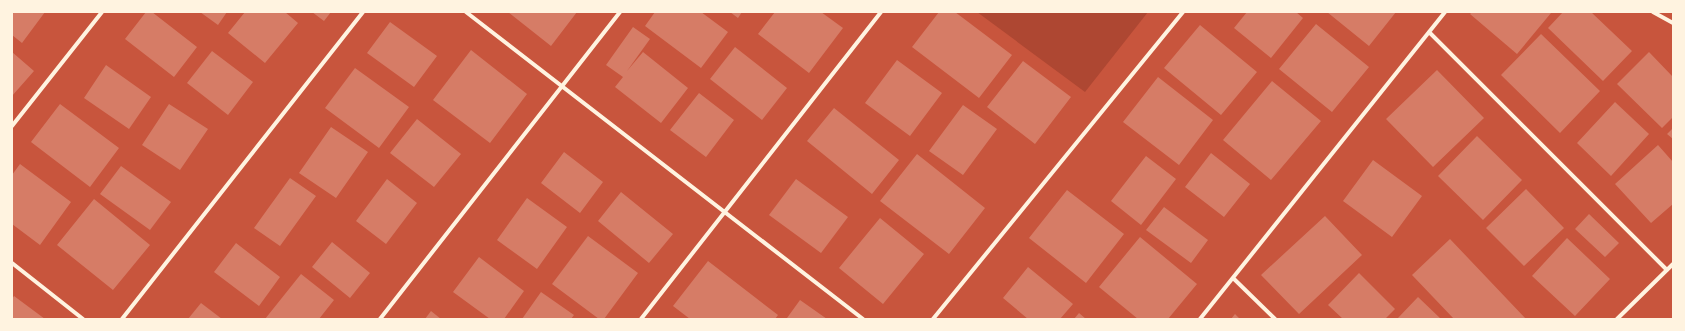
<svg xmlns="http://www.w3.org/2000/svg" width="1685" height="331" font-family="'Noto Sans',sans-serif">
	<rect width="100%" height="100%" fill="#c8553d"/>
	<path fill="#ae4732" d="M977,12H1148L1085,92Z"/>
	<path fill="#d67c66" d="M12,12H45L22,43L12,35Z
		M146,12H152L197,47L174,77L125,39Z
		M200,12H227L218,25Z
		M245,12H285L298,23L265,63L228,33Z
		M312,12H331L324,21Z
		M508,12H577L551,46Z
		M655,12H701L728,32L701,68L645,26Z
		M730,12H742L738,18Z
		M775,12H821L843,28L809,73L758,34Z
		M939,12H955L1012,55L979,98L912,47Z
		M1247,12H1296L1303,18L1271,58L1234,28Z
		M1327,12H1396L1369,46Z
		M1472,12H1549L1551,13L1517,54L1470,14Z
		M1563,12H1591L1632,51L1603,81L1548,28Z
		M390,22L437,56L414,87L367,53Z
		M1316,24L1369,67L1332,112L1279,69Z
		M1200,25L1257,72L1221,115L1164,68Z
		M633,27L650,39L627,71L643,52L688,88L661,123L615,87L623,77L606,65Z
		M1541,34L1600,91L1560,133L1501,75Z
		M735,47L787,88L762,120L710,79Z
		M471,50L527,94L490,143L433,100Z
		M212,51L253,82L228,115L187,83Z
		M12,52L34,71L12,96Z
		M1649,52L1673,77V117L1662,128L1617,84Z
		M897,60L942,93L910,136L865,103Z
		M1023,61L1071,97L1035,144L987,107Z
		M106,65L151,97L129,129L84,98Z
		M355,68L409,107L379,148L325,108Z
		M1437,70L1484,118L1433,167L1386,119Z
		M1158,77L1213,120L1179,165L1123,122Z
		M1272,81L1321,121L1271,180L1223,140Z
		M699,93L734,120L706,157L670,130Z
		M1615,102L1649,134L1611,176L1577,143Z
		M60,104L119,148L90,187L31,142Z
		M169,104L208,129L180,170L142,145Z
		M963,105L997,129L963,175L929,151Z
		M834,108L899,160L872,194L807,141Z
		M417,119L461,154L434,187L390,153Z
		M331,127L368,152L336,198L299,173Z
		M1673,128V139L1667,134Z
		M1477,136L1522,180L1483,220L1438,176Z
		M1658,145L1673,162V204L1651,223L1615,184Z
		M564,152L603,182L580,213L541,183Z
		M1211,153L1250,184L1224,217L1185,187Z
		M917,154L985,208L949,254L880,201Z
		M1146,156L1176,179L1141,225L1111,201Z
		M1373,160L1422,196L1392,237L1343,201Z
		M20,164L71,202L40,245L12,224V175Z
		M121,166L171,202L150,230L100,194Z
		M290,178L316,196L280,246L254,228Z
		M387,179L417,203L386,244L356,221Z
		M796,179L848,217L821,253L769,215Z
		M1526,189L1564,228L1524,266L1486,228Z
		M1067,190L1124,234L1086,283L1029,238Z
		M621,192L673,234L649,263L598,221Z
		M527,198L567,227L537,269L497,240Z
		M94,199L150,245L113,290L57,245Z
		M1164,207L1208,240L1191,263L1146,230Z
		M1589,214L1619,243L1605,257L1575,229Z
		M1325,216L1362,255L1299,314L1261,275Z
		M880,218L924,254L883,304L839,268Z
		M588,236L638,273L604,319H599L552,284Z
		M1140,237L1197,284L1168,319H1138L1099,287Z
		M1567,238L1610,279L1575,316L1532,276Z
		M1450,239L1526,319H1454L1412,275Z
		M332,242L370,273L350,298L312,267Z
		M236,243L280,277L259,306L214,272Z
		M479,257L524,291L504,319H490L453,292Z
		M708,261L778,315L775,319H690L673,306Z
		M1028,267L1073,304L1060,319H1028L1003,298Z
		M1359,273L1395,309L1385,319H1343L1328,305Z
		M301,274L334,300L319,319H265Z
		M541,292L574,315L571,319H522Z
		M14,296L45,319H12V299Z
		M1418,297L1441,319H1397Z
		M800,300L827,319H788L787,318Z
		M201,303L222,319H188Z
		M431,311L441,319H425Z
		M1079,313L1086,319H1074Z
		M1235,314L1240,319H1231Z"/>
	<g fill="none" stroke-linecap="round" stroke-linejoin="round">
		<path stroke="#fff3e0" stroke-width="4" d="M466,12L863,319
			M1653,12L1673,23
			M1429,32L1667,270
			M12,126L102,12
			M12,263L83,319
			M1233,278L1275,319
			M122,319L363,12
			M380,319L620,12
			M641,319L881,12
			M933,319L1183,12
			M1200,319L1445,12
			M1617,319L1673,264"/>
	</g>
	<rect width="1685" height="331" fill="none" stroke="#fff3e0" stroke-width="26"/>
</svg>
